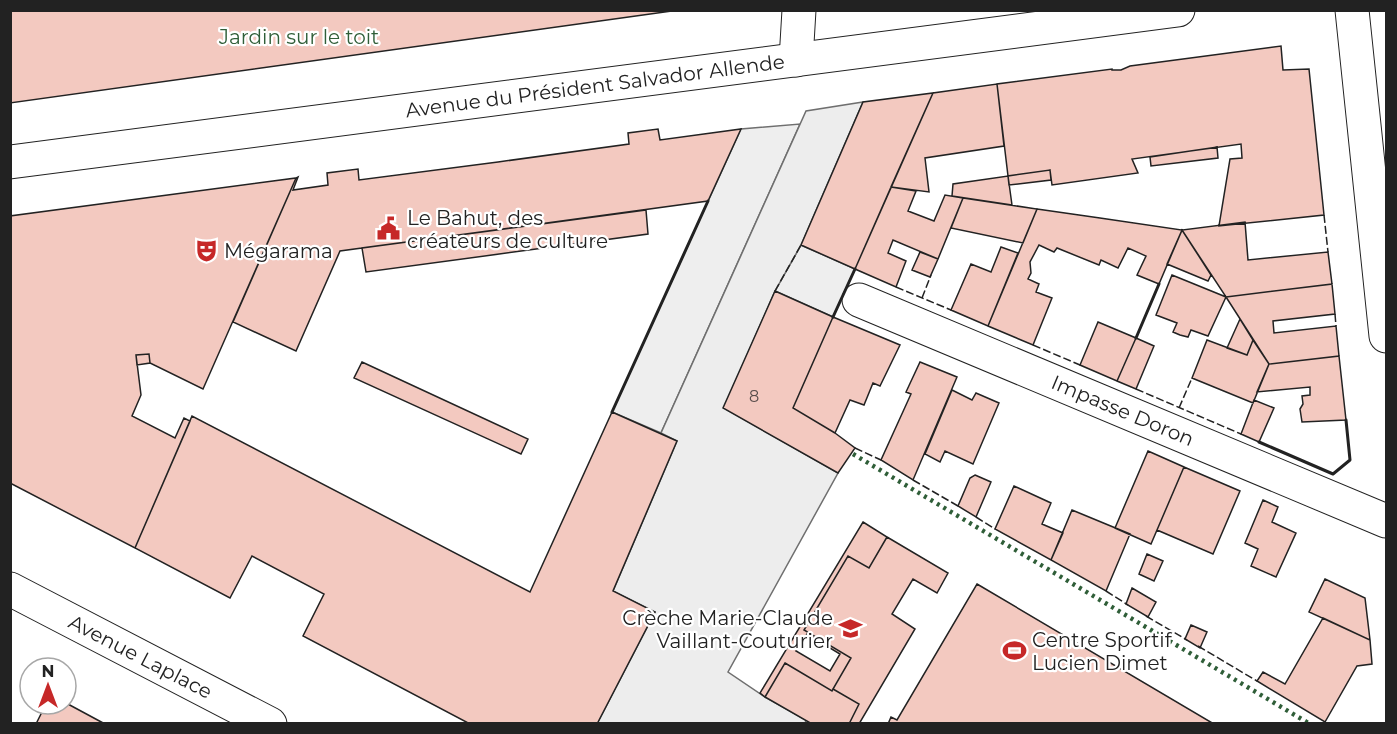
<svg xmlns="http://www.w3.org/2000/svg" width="1397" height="734" font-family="Montserrat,sans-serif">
	<rect width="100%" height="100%" fill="#fff"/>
	<path fill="#eee" stroke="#6f6f6f" stroke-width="1.5" d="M800,124L661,433L612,412L741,129Z
		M801,245L855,269L833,317L775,291Z"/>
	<path fill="#ededed" stroke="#6f6f6f" stroke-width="1.5" d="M863,102L801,245L775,291L724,408L838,473L728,672L765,697L806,720L805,724H597L655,612L613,591L677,441L661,433L806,111Z"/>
	<path fill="#f3c9c0" stroke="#222" stroke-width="1.5" fill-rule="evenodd" d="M10,10H679L10,103Z
		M1281,46L1283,70L1309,69L1324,215L1219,226L1230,159L1242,158L1241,144L1132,159L1138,173L1052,185L1050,170L1008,176L997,84L1112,69V70H1121L1130,66Z
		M997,84L1004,146L925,158L929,192L891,187L933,93Z
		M933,93L855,269L801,245L863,102Z
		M658,129L660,140L741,129L708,201L340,251L296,351L233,322L296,178L298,177L293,190L328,185L327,173L358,169L359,180L498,162L629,144L628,133Z
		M1217,147L1218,158L1151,166L1150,157Z
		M1050,170L1051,180L1009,185L1008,176Z
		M1008,176L1012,205L952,196L953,184Z
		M296,178L203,389L150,363L149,354L136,355L141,395L132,416L175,438L184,418L190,421L135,548L10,483V216Z
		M891,187L916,191L908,211L934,221L945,195L963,198L938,259L893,240L888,253L906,261L896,287L855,269Z
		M963,198L1037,209L1023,243L951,228Z
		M1037,209L1100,218L1182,230L1159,284L1137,275L1146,256L1128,248L1118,268L1101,260L1099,265L1057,248L1054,252L1039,245L1030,262L1031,273L1028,279L1039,284L1036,292L1052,298L1033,345L988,326Z
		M646,210L648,234L366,272L362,248Z
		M1245,222L1248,260L1328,252L1332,284L1226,297L1182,230Z
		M1182,230L1211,275L1208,281L1167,264Z
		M1001,247L1018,253L988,326L951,310L971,264L991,272Z
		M920,252L938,259L930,277L912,270Z
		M1172,275L1226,297L1208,336L1191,330L1188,337L1180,335L1173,332L1177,323L1156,315Z
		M1332,284L1335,314L1273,321L1274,333L1336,326L1339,356L1269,364L1226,297Z
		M775,291L833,317L793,408L835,433L855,448L838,473L723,408Z
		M833,317L900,345L880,386L873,383L864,405L850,400L835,433L793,408Z
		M1240,319L1253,340L1247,355L1227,348Z
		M1098,322L1136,338L1117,381L1080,365Z
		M1136,338L1154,346L1136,389L1117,381Z
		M1207,340L1247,355L1253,340L1269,364L1253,403L1192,378Z
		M149,354L150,363L137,365L136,355Z
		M1339,356L1346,420L1302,422L1300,409L1303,404L1302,396L1310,395V387L1257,392L1269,364Z
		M362,362L528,439L521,454L354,378Z
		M920,362L957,377L913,480L881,460L911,394L906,392Z
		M952,390L972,400L976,393L999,403L973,464L945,451L940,462L925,454Z
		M1254,400L1274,408L1259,442L1241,434Z
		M612,412L677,441L613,591L655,612L597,724H470L303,636L324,594L252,556L230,598L135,548L192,416L530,592Z
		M1148,451L1184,467L1151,544L1115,528Z
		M1184,467L1240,491L1213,554L1157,530Z
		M975,475L991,482L976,517L958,506L970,478Z
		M1014,486L1051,503L1042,524L1063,533L1051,560L995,529Z
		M1263,500L1278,507L1272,522L1296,533L1276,577L1251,566L1258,549L1245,543Z
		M1072,510L1130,534L1106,591L1051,560Z
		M863,522L887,537L869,568L848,556L804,630L851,658L833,689L832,691L785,663L765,697L760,693ZM807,634L840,654L830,671L796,651Z
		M887,537L948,573L937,593L913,579L892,614L915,629L859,724H849L859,704L833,689L851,658L804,630L848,556L869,568Z
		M1147,554L1163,561L1154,581L1139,574Z
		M1325,579L1365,598L1370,640L1309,612Z
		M977,584L1214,724H888L891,717L897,720Z
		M1132,588L1156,602L1148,617L1126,604Z
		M1323,618L1370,640L1372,664L1357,666L1325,722L1257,681L1263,672L1285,684Z
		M1191,625L1207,632L1200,648L1185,639Z
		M785,663L832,691L833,689L859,704L849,724H812L765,697Z
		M66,703L105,724H36L46,704Z"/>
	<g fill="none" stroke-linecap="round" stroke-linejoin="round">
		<defs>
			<g id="minor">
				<path d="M796,60L799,10"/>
				<path id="s1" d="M859,300L1386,521"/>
			</g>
			<g id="secondary">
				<path d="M1352,10L1386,336"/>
				<path id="s2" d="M10,162L1178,10"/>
				<path id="s3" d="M10,589L270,724"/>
			</g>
		</defs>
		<use href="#minor" stroke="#222" stroke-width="35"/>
		<use href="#secondary" stroke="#222" stroke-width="35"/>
		<use href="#minor" stroke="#fff" stroke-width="33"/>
		<use href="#secondary" stroke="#fff" stroke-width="33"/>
		<path stroke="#2f5e38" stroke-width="4.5" stroke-dasharray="3 4.5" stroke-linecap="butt" d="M853,454L1310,724"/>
		<path stroke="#222" stroke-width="1.5" stroke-dasharray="8 3" stroke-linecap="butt" d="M1324,215L1328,252
			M896,287L951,310
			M775,291L801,245
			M922,298L931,275
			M1335,314L1336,326
			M1033,345L1080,365
			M1136,389L1241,434
			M1179,408L1192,378
			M855,448L881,460
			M913,480L958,506
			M976,517L995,529
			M1106,591L1128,605
			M1146,616L1187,640
			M1198,646L1257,681"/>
		<path stroke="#222" stroke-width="3" d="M833,317L855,269
			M1136,338L1159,284
			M612,412L708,201
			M1259,442L1333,474L1350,460L1346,420"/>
	</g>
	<defs>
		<symbol id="civic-bare" viewBox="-9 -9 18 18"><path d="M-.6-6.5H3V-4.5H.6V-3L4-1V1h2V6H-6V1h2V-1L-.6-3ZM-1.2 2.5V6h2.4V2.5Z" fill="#c62828" stroke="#fff" stroke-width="2.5" paint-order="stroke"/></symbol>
		<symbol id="theatre-bare" viewBox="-9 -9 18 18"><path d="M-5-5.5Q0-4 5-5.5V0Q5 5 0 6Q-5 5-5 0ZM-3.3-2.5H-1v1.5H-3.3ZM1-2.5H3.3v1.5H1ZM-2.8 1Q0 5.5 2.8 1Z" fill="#c62828" stroke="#fff" stroke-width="2.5" paint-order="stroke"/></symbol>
		<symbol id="school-bare" viewBox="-9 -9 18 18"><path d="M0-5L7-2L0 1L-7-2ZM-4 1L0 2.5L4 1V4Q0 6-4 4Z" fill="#c62828" stroke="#fff" stroke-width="2.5" paint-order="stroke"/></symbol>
		<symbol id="stadium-bare" viewBox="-9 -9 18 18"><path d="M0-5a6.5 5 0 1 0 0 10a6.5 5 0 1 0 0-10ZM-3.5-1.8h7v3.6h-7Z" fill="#c62828" stroke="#fff" stroke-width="2.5" paint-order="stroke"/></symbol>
	</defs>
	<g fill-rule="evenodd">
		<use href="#civic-bare" x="372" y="212" width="33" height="33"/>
		<use href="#theatre-bare" x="190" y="234" width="33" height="33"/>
		<use href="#school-bare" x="834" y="612" width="33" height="33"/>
		<use href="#stadium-bare" x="998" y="634" width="33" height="33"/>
	</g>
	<g text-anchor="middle" stroke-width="4.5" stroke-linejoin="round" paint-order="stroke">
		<g font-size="16" fill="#564c4a">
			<text x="754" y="402">8</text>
		</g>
		<g font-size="20" fill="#2f5e38" stroke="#fff">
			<text x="299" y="44">Jardin sur le toit</text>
		</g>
		<g font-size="20" fill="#222" stroke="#fff">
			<text dy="7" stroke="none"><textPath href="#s2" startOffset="590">Avenue du Président Salvador Allende</textPath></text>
			<text dy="7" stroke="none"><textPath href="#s1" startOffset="286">Impasse Doron</textPath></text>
			<text dy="7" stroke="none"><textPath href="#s3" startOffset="147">Avenue Laplace</textPath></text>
		</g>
		<g font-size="20" fill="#222" stroke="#fff" text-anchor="start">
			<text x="407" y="225">Le Bahut, des<tspan x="407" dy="23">créateurs de culture</tspan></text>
			<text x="224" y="258">Mégarama</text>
			<text x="833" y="625" text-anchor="end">Crèche Marie-Claude<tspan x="833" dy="23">Vaillant-Couturier</tspan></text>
			<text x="1032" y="647">Centre Sportif<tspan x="1032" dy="23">Lucien Dimet</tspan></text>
		</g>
	</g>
	<rect width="1397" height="734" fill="none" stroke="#222222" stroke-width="24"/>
	<g transform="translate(48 686)"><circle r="28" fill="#ffffff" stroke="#a7a7a7" stroke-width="1.5"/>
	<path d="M0-4.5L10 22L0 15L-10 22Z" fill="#c62828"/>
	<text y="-9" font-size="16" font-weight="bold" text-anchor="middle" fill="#222222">N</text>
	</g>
</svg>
